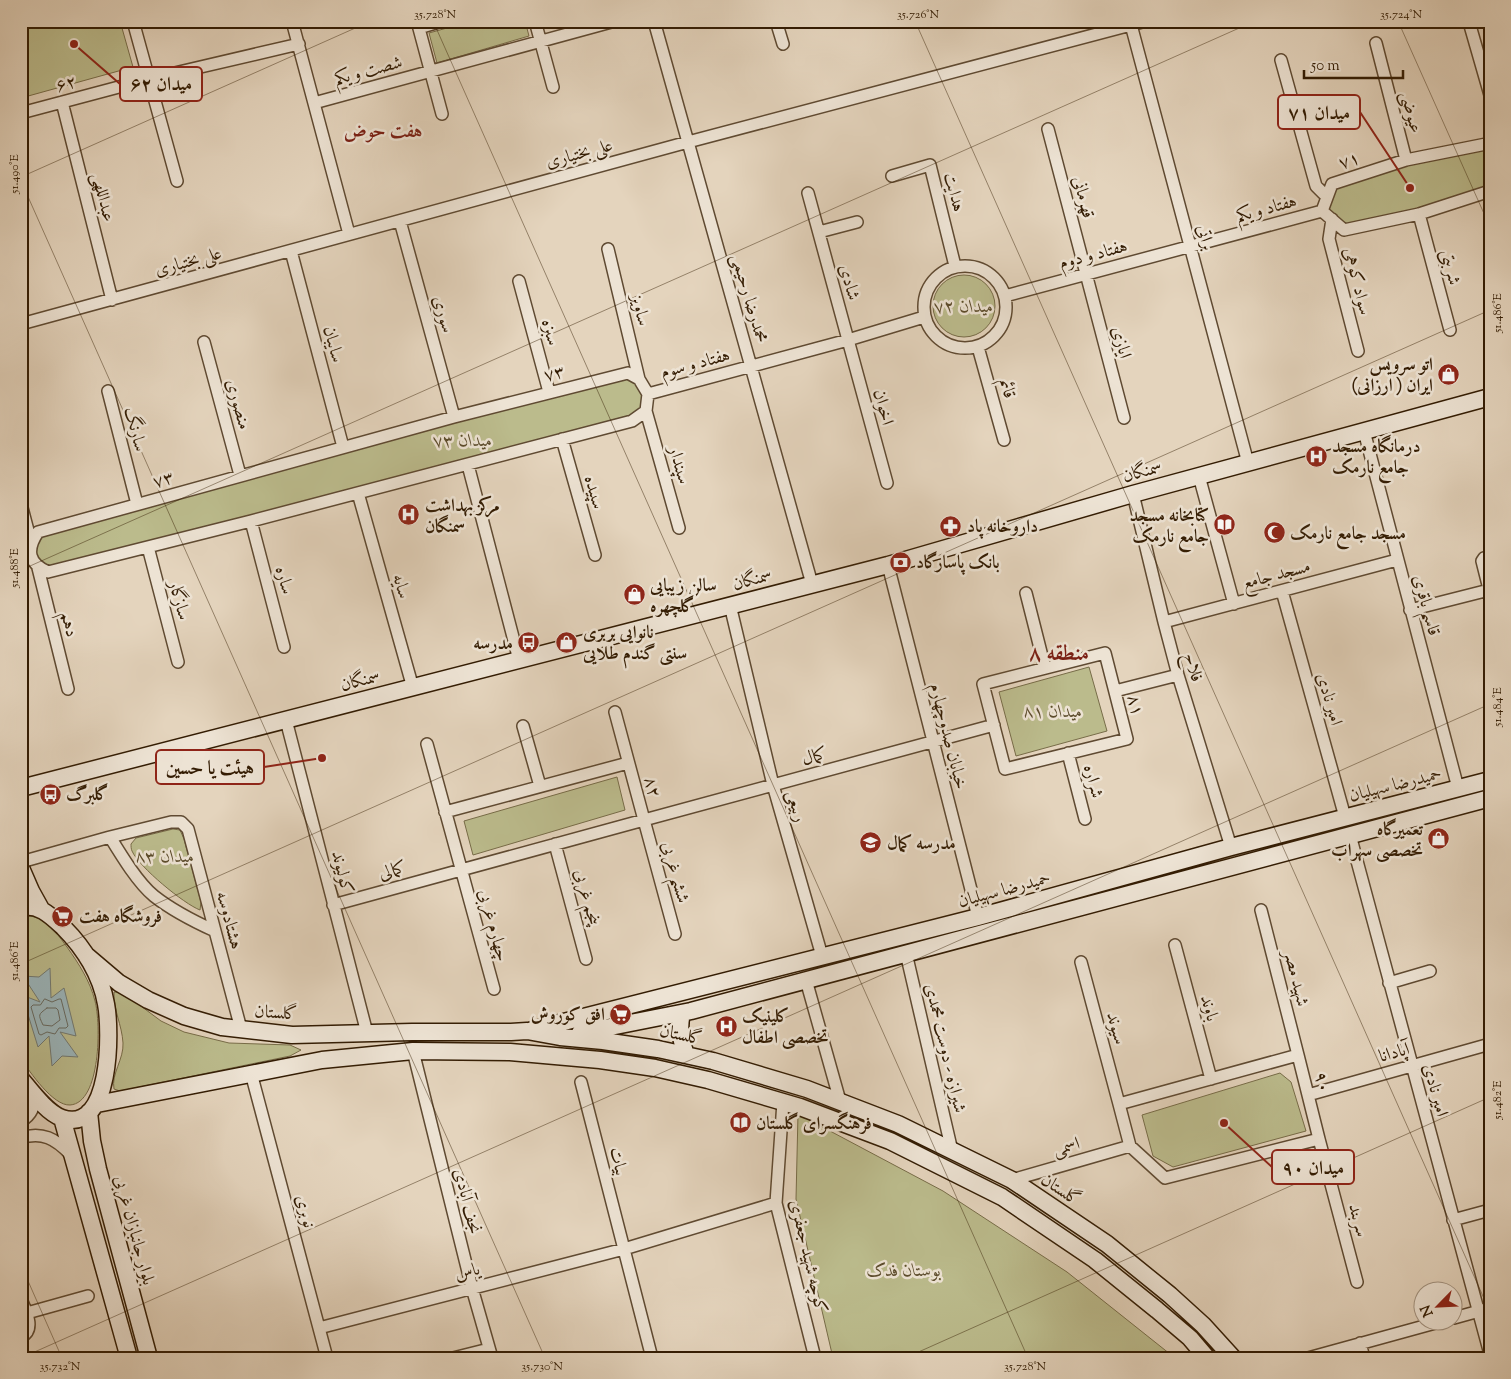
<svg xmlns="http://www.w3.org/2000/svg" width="1511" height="1379" font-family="'Sorts Mill Goudy',Amiri,serif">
	<rect width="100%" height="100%" fill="#e4d4bd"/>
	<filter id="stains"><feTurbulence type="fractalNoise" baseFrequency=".004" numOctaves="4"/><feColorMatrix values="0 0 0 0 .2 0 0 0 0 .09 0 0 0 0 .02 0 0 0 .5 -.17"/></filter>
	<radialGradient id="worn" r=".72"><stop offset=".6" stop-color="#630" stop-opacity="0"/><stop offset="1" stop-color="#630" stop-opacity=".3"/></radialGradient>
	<path fill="#bbbb8c" stroke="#776c48" d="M21,21H120L133,67L21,98Z
		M472,21H525L529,36L437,63L429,33Z
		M1490,147V191L1344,230L1322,211L1332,184L1406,160Z
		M933 306a31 31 0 1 1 62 0a31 31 0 1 1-62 0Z
		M628,373L640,380L646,411L48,572L38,568L31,542L38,532Z
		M1089,667L1107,731L1016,756L999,692Z
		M617,777L625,810L473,855L464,821Z
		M173,829L180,830L184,839L201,902L200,910C184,904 139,867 132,851C131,849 131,846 131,844L136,838Z
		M30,916C34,917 38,917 41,919C52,925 60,938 67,947C79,964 90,981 95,1001C101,1023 101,1103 70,1105C53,1106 30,1072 21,1059V919Z
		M114,992H122L161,1021L184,1032L229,1043L290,1045L301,1050L290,1056L120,1091L114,1089C111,1074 124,1059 123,1043C122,1025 113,1009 114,992Z
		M1280,1073L1291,1082L1306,1131L1173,1167L1153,1156L1142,1115Z
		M798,1114L943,1191L1067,1272L1175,1358H833L796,1199Z"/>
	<path fill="#9ab5bb" stroke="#717871" d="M50,968L51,998L64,988L76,1036L60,1032L78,1057L62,1056L52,1066L49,1036L38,1047L22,995L40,1002L23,976L39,977Z"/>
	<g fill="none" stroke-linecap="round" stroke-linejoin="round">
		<path stroke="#66685f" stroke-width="1" d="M45,999L52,1002L59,999H61L68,1026L66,1028H59L55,1034L47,1032L41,1035L39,1034L31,1007L33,1005H40Z
			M47,1008H56L58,1010L60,1020L52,1026L43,1025C38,1014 38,1015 47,1008Z"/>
		<defs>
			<path id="minor" d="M133,21L177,181
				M292,21L349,234
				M417,21L442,114
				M535,21L553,87
				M654,21L812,584
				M776,21L783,44
				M1130,21L1248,463
				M1469,22L1490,95
				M419,28L442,21
				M1376,43L1406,160
				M1281,60L1316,186L1327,197
				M62,102L112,300
				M314,103L615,21
				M21,113L149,79L299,44
				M1048,129L1124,418
				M1490,147L1486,144L1406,160L1332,184L1322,211L1344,230L1419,214L1490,191
				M892,176L930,165L955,266
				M808,193L887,483
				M1419,214L1450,330
				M1332,219L1329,239L1358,351
				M400,221L454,417
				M819,232L857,222
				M608,249L639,379
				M291,251L343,447
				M924 307a41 41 0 1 1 82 0a41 41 0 1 1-82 0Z
				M519,281L549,392
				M1005,296L1322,211
				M21,324L688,142L1146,21
				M204,342L240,475
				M978,347L1004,440
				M628,373L639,379L648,394L646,411L632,421L251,521L48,572C28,563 26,550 38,532L454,417Z
				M108,391L137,504
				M648,394L848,340L924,317
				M646,411L679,528
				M1364,431L1458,788
				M562,439L595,555
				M468,465L519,660
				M1199,476L1234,604
				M358,493L413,688
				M1133,494L1164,622L1178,675L1231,847
				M21,504L31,542
				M251,521L284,647
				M148,547L178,662
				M1490,557L1484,558L1482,561L1490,593
				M888,565L978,917
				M38,568L68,689
				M1282,591L1345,817
				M1026,593L1045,668
				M730,605L773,785L822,956
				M1410,610L1489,590
				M1164,622L1397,560
				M1105,653L1127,739L1005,769L983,684Z
				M1115,691L1178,675
				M286,720L367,1033
				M523,726L540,786
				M427,744L494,989
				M1068,753L1085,819
				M445,812L628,763
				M1350,835L1490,1354
				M110,837C121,855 138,883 154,896C173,911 193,921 215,931
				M555,844L586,959
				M21,862L110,837L171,822H181L188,829L241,1029
				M333,905L644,820L615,712
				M1261,910L1298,1055
				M675,934L644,820L994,725
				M1175,945L1211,1079
				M906,953L952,1151
				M1081,962L1119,1104
				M806,980L840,1101
				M1389,983L1430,971
				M413,1051L472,1288L492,1358
				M1298,1055L1319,1139L1165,1178L1130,1146L1119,1104Z
				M251,1073L327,1358
				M581,1082L652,1358
				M1308,1095L1490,1044
				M783,1102L776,1203L815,1358
				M21,1121C32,1115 34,1107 35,1095
				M21,1138C42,1131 56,1139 70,1154
				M1319,1139L1357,1282
				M1012,1180L1130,1146
				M1453,1220L1490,1210
				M21,1299C26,1311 36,1330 21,1337
				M27,1313L88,1296
				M1454,1318L1490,1308
				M319,1328L624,1249L776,1203
				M1360,1343L1364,1358
				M453,1358L489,1349
				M1308,1358L1439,1322"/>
			<path id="secondary" d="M21,788L888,565L1133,494L1490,397
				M21,868L31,891L41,909
				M21,907C40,904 51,916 64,928C84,948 101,975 106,1004C111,1030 112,1135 62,1118C47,1113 31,1091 21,1079
				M86,955L119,983L148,1000L184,1016L222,1027L292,1035L412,1032H511L527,1031L560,1037L603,1041L658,1049L713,1061L807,1089L898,1124L1012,1180L1107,1244L1170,1295L1203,1325L1233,1358
				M532,1030L978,917L1231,847L1490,780
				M580,1033L691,1011L1490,798
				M686,1055C681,1039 678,1031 682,1013L691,1011
				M97,1104L322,1060L413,1051L510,1052L600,1060L655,1068L708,1080L800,1107L890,1141L1002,1197L1095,1260L1157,1310L1190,1338L1207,1358
				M89,1112L92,1141L98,1169L149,1358
				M62,1118L129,1358"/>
		</defs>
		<use href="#minor" stroke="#5f4a32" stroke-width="14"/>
		<use href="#secondary" stroke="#331c03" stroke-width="19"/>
		<use href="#minor" stroke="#ede3d4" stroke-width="11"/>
		<use href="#secondary" stroke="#ede3d4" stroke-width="16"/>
	</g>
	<path fill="none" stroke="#331c03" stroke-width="1" stroke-opacity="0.45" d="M433,21L1028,1358M915,21L1490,1312M1398,21L1490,227M21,177L371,21M21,181L545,1358M21,570L1255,21M21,964L1490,310M21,1265L62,1358M21,1358L1490,704M905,1358L1490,1097"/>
	<defs>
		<symbol id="shop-disc" viewBox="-11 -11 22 22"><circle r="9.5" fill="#8f2418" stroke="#ede3d4"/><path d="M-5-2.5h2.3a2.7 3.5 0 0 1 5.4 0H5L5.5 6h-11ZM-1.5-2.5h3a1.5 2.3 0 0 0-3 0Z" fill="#fff"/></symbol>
		<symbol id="hospital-disc" viewBox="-11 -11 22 22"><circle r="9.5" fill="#8f2418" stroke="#ede3d4"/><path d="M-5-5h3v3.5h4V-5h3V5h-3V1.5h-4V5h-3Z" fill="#fff"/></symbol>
		<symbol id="library-disc" viewBox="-11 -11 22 22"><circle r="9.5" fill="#8f2418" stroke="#ede3d4"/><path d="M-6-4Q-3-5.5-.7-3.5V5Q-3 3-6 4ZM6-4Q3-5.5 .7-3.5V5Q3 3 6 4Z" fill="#fff"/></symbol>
		<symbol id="pharmacy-disc" viewBox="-11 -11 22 22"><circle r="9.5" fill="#8f2418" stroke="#ede3d4"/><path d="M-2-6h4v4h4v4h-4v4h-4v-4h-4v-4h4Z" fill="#fff"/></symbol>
		<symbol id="mosque-disc" viewBox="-11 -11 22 22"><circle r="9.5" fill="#8f2418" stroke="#ede3d4"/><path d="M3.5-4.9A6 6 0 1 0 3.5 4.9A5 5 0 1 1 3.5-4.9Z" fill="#fff"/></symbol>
		<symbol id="bank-disc" viewBox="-11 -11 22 22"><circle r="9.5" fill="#8f2418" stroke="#ede3d4"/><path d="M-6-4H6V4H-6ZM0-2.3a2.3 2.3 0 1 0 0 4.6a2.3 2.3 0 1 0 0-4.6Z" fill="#fff"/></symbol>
		<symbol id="bus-disc" viewBox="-11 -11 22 22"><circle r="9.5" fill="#8f2418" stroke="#ede3d4"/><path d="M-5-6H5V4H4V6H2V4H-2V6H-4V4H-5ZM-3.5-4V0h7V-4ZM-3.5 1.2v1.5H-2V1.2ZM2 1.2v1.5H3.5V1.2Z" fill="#fff"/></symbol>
		<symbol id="school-disc" viewBox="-11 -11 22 22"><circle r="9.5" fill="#8f2418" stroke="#ede3d4"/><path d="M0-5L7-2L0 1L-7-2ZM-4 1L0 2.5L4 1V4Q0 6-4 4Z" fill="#fff"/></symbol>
		<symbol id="supermarket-disc" viewBox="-11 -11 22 22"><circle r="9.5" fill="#8f2418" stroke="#ede3d4"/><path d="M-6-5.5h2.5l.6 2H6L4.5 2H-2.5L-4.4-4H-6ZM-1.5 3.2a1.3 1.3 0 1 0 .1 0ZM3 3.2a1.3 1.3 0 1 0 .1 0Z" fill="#fff"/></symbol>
	</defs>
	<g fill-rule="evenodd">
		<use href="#shop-disc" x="1436" y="362" width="25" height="25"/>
		<use href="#hospital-disc" x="1304" y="444" width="25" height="25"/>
		<use href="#hospital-disc" x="396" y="502" width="25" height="25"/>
		<use href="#library-disc" x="1212" y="512" width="25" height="25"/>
		<use href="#pharmacy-disc" x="938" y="514" width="25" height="25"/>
		<use href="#mosque-disc" x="1262" y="520" width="25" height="25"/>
		<use href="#bank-disc" x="888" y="550" width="25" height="25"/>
		<use href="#shop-disc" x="622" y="582" width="25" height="25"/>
		<use href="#shop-disc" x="554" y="630" width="25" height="25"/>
		<use href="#bus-disc" x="516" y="630" width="25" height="25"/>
		<use href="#bus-disc" x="38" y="782" width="25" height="25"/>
		<use href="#shop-disc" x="1426" y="826" width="25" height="25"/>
		<use href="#school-disc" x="858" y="830" width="25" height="25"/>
		<use href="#supermarket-disc" x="50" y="904" width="25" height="25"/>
		<use href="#supermarket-disc" x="608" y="1002" width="25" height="25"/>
		<use href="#hospital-disc" x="714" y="1014" width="25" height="25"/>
		<use href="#library-disc" x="728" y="1110" width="25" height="25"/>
	</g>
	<g text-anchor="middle" stroke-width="5" stroke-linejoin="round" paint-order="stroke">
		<g font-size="18" fill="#331c03" stroke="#ede3d4">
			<text transform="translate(368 70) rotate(-15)" y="6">شصت و یکم</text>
			<text transform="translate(66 83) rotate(-15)" y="6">۶۲</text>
			<text transform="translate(1412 112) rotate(76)" y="6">عیوضی</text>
			<text transform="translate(579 153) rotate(-15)" y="6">علی بختیاری</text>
			<text transform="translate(1349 160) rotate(-18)" y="6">۷۱</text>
			<text transform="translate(955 192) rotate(76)" y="6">هدایت</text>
			<text transform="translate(104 197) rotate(76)" y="6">عبداللهی</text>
			<text transform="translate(1084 197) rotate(75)" y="6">قهرمانی</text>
			<text transform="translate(1266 208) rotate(-15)" y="6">هفتاد و یکم</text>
			<text transform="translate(1206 237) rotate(75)" y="6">براتی</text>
			<text transform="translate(1093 254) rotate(-15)" y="6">هفتاد و دوم</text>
			<text transform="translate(188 261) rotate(-15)" y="6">علی بختیاری</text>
			<text transform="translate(1451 267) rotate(75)" y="6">شربتی</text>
			<text transform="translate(1358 281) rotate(76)" y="6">سواد کوهی</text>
			<text transform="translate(850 282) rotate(75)" y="6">شادی</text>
			<text transform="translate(750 298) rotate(74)" y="6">محمدرضا رحیمی</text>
			<text transform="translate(641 310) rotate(76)" y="6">ساویز</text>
			<text transform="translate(444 314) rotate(75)" y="6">سوری</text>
			<text transform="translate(551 332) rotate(75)" y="6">سبزه</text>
			<text transform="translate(1122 342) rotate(75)" y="6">ایازی</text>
			<text transform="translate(334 344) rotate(75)" y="6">سایبان</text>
			<text transform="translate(695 363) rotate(-15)" y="6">هفتاد و سوم</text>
			<text transform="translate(554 373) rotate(-14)" y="6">۷۳</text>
			<text transform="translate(1008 388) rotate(74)" y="6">قائم</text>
			<text transform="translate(239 404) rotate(75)" y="6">منصوری</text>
			<text transform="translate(884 407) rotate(75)" y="6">اخوان</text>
			<text transform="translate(136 429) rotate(76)" y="6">سارنگ</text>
			<text transform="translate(680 465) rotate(74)" y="6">سپندار</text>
			<text transform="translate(1142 471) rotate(-15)" y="6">سمنگان</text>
			<text transform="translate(163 479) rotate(-16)" y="6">۷۳</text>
			<text transform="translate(595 492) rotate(74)" y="6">سپیده</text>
			<text transform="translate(1276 574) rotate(-15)" y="6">مسجد جامع</text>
			<text transform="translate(752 579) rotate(-15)" y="6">سمنگان</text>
			<text transform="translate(285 580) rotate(75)" y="6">ساره</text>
			<text transform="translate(402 586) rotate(74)" y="6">سایه</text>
			<text transform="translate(180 600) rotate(75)" y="6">سازگار</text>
			<text transform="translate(1427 605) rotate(75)" y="6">قاسم باقری</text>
			<text transform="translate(70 624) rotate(76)" y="6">دهم</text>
			<text transform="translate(1194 667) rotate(74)" y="6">فلاح</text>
			<text transform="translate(360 680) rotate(-14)" y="6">سمنگان</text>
			<text transform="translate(1330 699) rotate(74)" y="6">امیر نادی</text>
			<text transform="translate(1136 705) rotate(76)" y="6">۸۱</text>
			<text transform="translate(949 736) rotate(76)" y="6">خیابان صدوچهارم</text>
			<text transform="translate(814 756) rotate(-15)" y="6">کمال</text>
			<text transform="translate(1094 781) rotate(75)" y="6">شراره</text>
			<text transform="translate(1395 784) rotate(-14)" y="6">حمیدرضا سهیلیان</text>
			<text transform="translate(653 787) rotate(75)" y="6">۸۲</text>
			<text transform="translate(797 806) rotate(74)" y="6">ربیعی</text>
			<text transform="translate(392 870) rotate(-15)" y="6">کمالی</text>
			<text transform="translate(343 872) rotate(76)" y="6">کولیوند</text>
			<text transform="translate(676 872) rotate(75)" y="6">ششم غربی</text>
			<text transform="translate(1004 889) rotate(-15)" y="6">حمیدرضا سهیلیان</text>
			<text transform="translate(588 897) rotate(75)" y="6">پنجم غربی</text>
			<text transform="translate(230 920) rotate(75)" y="6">هشتادوسه</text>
			<text transform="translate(494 925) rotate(75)" y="6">چهارم غربی</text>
			<text transform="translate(1297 978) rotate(76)" y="6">شهید مصر</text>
			<text transform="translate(1210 1008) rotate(75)" y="6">باوند</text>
			<text transform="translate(276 1012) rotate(4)" y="6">گلستان</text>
			<text transform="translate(1117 1028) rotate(75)" y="6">سیوند</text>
			<text transform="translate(681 1034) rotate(12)" y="6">گلستان</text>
			<text transform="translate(946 1048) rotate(77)" y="6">شیرازه - دوست محمدی</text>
			<text transform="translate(1394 1052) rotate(-16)" y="6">آپادانا</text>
			<text transform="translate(1323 1082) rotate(76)" y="6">۹۰</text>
			<text transform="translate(1436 1090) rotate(75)" y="6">امیر نادی</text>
			<text transform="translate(1066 1146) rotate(-16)" y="6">اسمی</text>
			<text transform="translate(619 1161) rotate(76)" y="6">بیات</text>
			<text transform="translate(1061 1189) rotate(34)" y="6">گلستان</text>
			<text transform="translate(468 1201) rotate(76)" y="6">نجف آبادی</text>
			<text transform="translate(306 1211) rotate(75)" y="6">نوبری</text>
			<text transform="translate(1359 1220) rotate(75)" y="6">سربند</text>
			<text transform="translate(135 1230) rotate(75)" y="6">بلوار جانبازان غربی</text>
			<text transform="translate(809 1256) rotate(77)" y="6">کوچه شهید جعفری</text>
			<text transform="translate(467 1271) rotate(-14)" y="6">یاس</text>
		</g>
		<g font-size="18" font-style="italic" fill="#5c4c2c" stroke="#ede3d4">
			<text x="964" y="312">میدان ۷۲</text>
			<text x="463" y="446">میدان ۷۳</text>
			<text x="1053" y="717">میدان ۸۱</text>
			<text x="165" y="862">میدان ۸۳</text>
			<text x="904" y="1276">بوستان فدک</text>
		</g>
		<g font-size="18" font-weight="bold" fill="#331c03" stroke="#ede3d4" text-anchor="start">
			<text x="1433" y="370" text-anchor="end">اتو سرویس<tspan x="1433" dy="21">ایران ( ارزانی)</tspan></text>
			<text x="1332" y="452">درمانگاه مسجد<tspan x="1332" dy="21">جامع نارمک</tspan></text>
			<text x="425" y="511">مرکز بهداشت<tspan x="425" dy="21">سمنگان</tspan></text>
			<text x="1209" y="521" text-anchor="end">کتابخانه مسجد<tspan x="1209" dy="21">جامع نارمک</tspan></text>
			<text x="967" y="532">داروخانه پاد</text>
			<text x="1290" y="539">مسجد جامع نارمک</text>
			<text x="916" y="568">بانک پاسارگاد</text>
			<text x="650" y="591">سالن زیبایی<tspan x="650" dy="21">گلچهره</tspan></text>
			<text x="583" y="638">نانوایی بربری<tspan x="583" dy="21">سنتی گندم طلایی</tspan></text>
			<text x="513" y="649" text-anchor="end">مدرسه</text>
			<text x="66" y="800">گلبرگ</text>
			<text x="1423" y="835" text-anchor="end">تعمیرگاه<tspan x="1423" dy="21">تخصصی سهراب</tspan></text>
			<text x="887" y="849">مدرسه کمال</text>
			<text x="79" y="922">فروشگاه هفت</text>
			<text x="605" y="1020" text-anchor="end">افق کوروش</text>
			<text x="742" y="1022">کلینیک<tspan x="742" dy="21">تخصصی اطفال</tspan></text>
			<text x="756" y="1129">فرهنگسرای گلستان</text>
		</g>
		<g font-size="19" font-weight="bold" fill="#7a1f14" stroke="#ede3d4">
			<text x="383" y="137">هفت حوض</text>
		</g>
		<g font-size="22" font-weight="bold" fill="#7a1f14" stroke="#ede3d4">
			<text x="1059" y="660">منطقه ۸</text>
		</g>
	</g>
	<path fill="none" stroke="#8f2418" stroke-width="2" d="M74 44L120 84M1410 188L1360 112M322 758L264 767M1224 1123L1272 1167"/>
	<g fill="#8f2418" stroke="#ede3d4" stroke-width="2">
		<circle cx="74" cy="44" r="5"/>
		<circle cx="1410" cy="188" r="5"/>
		<circle cx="322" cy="758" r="5"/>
		<circle cx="1224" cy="1123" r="5"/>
	</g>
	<g fill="#ede3d4" stroke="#8f2418" stroke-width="2">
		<rect x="120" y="67" width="82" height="34" rx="5"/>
		<rect x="1278" y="95" width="82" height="34" rx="5"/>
		<rect x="156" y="750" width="108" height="34" rx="5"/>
		<rect x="1272" y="1150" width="82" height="34" rx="5"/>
	</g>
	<g font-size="19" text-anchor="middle" font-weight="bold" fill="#331c03">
		<text x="161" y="90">میدان ۶۲</text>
		<text x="1319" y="119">میدان ۷۱</text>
		<text x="210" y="774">هیئت یا حسین</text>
		<text x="1313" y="1174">میدان ۹۰</text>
	</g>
	<rect width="1511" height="1379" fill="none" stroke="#e4d4bd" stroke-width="55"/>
	<g transform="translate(1438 1306) rotate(246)"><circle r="24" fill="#ede3d4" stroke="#a39380"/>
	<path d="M0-4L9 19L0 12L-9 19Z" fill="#8f2418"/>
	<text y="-8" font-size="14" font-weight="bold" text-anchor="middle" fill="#331c03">N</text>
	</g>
	<path d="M1304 70v8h99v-8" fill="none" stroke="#331c03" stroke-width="2.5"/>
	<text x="1311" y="70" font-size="15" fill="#331c03" stroke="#ede3d4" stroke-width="4" paint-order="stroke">50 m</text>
	<rect x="28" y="28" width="1456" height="1324" fill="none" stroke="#331c03" stroke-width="2"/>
	<g font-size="12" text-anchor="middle" fill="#331c03">
		<text x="435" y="18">35.728°N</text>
		<text x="918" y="18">35.726°N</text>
		<text x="1401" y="18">35.724°N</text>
		<text transform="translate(14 174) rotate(-90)" y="4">51.490°E</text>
		<text transform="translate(1497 313) rotate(-90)" y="4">51.486°E</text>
		<text transform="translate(14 568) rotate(-90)" y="4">51.488°E</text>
		<text transform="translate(1497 707) rotate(-90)" y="4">51.484°E</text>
		<text transform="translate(14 961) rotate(-90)" y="4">51.486°E</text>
		<text transform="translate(1497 1100) rotate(-90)" y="4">51.482°E</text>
		<text x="60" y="1370">35.732°N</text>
		<text x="542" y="1370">35.730°N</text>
		<text x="1025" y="1370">35.728°N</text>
	</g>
	<rect width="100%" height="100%" filter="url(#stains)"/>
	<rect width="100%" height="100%" fill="url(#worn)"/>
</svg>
